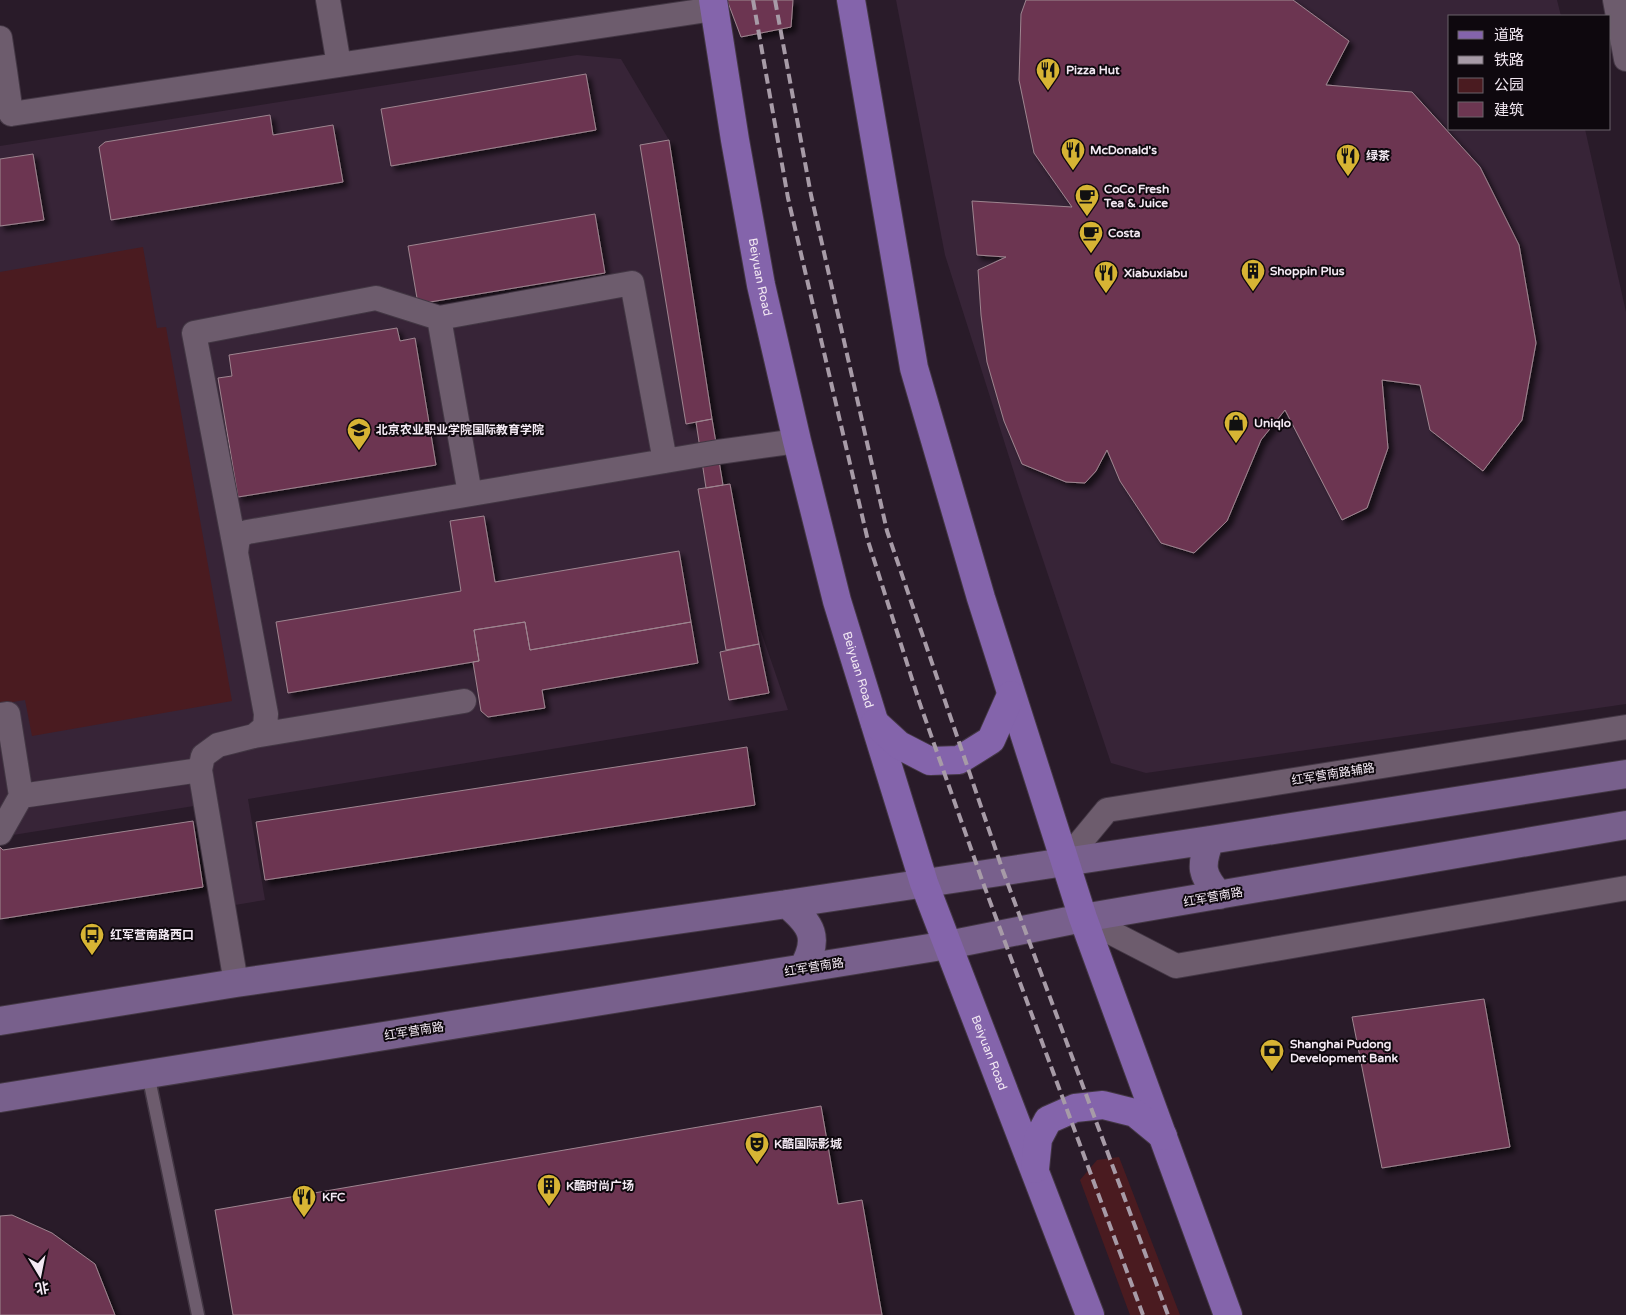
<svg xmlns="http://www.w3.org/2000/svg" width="1626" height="1315" font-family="'Varela Round','Noto Sans SC',sans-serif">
	<defs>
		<filter id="shadow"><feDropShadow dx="4.5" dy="4.5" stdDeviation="2.5" flood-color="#0009"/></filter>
	</defs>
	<rect width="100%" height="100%" fill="#291b29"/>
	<path fill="#372437" d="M896,0H1557L1561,16H1450V129H1585L1626,312V704L1146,773L1111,763L1018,485L945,255Z
		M577,55L621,59L669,140L723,484H730L753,608L788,710L248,799L265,900L211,909L194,806L13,835L0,825V146Z"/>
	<path fill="#4a1b20" d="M143,247L157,328L166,327L232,701L32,736L25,700L0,704V272Z
		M1119,1157L1180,1315H1130L1080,1180L1097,1160Z"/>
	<path fill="#6c3651" stroke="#9e8590" filter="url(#shadow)" d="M727,0H793L791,27L741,37Z
		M1026,0H1293L1349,41L1326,85L1412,92L1480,167L1519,245L1536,343L1522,420L1483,471L1430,430L1420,385L1382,380L1388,448L1367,508L1342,520L1285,410L1261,440L1227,521L1194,553L1161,543L1120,481L1107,450L1096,471L1085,483L1066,482L1022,464L1004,421L987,362L981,315L978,270L1006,257L977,255L972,201L1072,207L1034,153L1019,80L1021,14Z
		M586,74L596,130L391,166L381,109Z
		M270,115L273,135L333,125L343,182L111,220L99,147L105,142Z
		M669,140L712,419L686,424L640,145Z
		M33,154L44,220L0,226V159Z
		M595,214L605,273L418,304L408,246Z
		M397,328L400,341L415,338L436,465L238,497L218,378L232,376L229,355Z
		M712,419L723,485L706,488L696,422Z
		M730,484L759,644L726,650L698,489Z
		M484,516L495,582L679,551L691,622L530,650L525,622L474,630L479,661L288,693L276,622L461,591L450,521Z
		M525,622L530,650L691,622L698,663L542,690L545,708L488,717L481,711L473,662L479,661L474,630Z
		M759,644L769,693L729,700L720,652Z
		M747,747L755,805L265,880L256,822Z
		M193,821L203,887L0,919V847L3,850Z
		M1484,999L1510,1147L1382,1168L1352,1017Z
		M821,1106L838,1204L862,1200L882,1315H233L215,1210Z
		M12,1215L52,1233L95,1264L115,1315H0V1216Z"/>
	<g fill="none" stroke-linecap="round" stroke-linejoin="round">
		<defs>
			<path id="lane" d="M148,1074L198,1315"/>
			<path id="street" d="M328,0L339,65
				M1615,0L1626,59
				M0,38L5,71L0,72
				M5,71L11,114L714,9
				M470,494L439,318L632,283L665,461
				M236,553L194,333L376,298L439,318
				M0,715L8,714L21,796
				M254,736L464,701
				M0,833L21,796L200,770
				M1064,862L1107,810L1626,727
				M1083,918L1176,966L1626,888
				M236,983L200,770L203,756L218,745L254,736L265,727L266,714L236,553L238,537L247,532L718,452L797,441"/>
			<path id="secondary" d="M1210,840C1200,866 1201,875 1219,895
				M787,904C812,925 820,938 803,968
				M0,1021L236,983L787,904L1210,840L1626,774
				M0,1098L948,945L1083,918L1626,825"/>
			<g id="primary">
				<path id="s1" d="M713,0L735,140L761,285L797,441L837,601L924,883L1090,1315"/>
				<path d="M851,0L914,368L981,598L1083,918L1228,1315"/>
				<path d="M875,723L899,745L930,761L959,760L991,740L1011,695"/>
				<path d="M1035,1169L1038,1139L1048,1120L1075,1108L1103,1105L1135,1113L1163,1136"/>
			</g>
		</defs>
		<use href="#lane" stroke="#433744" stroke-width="15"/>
		<use href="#street" stroke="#433744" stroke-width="26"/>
		<use href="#secondary" stroke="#433744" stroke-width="30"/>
		<use href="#primary" stroke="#433744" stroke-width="30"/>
		<use href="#lane" stroke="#6d5c6d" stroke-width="12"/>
		<use href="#street" stroke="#6d5c6d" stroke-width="24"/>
		<use href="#secondary" stroke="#78608c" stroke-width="28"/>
		<use href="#primary" stroke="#8464ab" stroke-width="28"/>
		<path stroke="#a79ba7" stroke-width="4" stroke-dasharray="10 5" stroke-linecap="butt" d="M753,0L788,198L868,541L920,704L982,880L1143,1315
			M775,0L811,195L887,531L1003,871L1168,1315"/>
	</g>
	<defs>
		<symbol id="restaurant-pin" viewBox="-11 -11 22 30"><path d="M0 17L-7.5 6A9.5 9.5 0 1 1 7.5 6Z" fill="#d7b434" stroke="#0e080e"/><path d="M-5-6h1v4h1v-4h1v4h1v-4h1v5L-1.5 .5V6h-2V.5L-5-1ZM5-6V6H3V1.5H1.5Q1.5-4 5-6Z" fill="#111"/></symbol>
		<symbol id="cafe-pin" viewBox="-11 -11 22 30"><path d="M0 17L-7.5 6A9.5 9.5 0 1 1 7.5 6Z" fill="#d7b434" stroke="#0e080e"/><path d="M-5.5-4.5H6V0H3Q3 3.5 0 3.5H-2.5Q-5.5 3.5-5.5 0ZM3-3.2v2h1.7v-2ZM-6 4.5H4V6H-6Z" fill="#111"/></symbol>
		<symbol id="building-pin" viewBox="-11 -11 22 30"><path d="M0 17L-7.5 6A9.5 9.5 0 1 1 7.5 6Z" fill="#d7b434" stroke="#0e080e"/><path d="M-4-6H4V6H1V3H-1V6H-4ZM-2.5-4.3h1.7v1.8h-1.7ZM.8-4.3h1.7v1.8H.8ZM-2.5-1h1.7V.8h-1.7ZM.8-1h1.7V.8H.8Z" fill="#111"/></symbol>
		<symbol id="shop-pin" viewBox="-11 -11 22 30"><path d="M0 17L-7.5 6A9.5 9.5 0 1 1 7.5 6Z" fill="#d7b434" stroke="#0e080e"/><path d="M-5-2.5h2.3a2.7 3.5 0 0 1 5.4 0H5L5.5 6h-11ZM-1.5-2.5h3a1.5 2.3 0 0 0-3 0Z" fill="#111"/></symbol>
		<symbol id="university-pin" viewBox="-11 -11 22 30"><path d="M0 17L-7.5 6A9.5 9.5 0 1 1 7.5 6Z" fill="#d7b434" stroke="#0e080e"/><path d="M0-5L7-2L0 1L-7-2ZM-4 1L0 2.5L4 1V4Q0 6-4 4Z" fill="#111"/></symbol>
		<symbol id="bus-pin" viewBox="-11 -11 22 30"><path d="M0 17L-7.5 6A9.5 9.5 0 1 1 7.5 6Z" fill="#d7b434" stroke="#0e080e"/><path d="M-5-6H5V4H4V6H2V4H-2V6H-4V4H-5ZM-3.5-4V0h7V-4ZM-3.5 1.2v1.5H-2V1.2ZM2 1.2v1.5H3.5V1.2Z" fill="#111"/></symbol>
		<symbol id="bank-pin" viewBox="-11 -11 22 30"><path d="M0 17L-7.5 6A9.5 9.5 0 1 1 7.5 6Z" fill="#d7b434" stroke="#0e080e"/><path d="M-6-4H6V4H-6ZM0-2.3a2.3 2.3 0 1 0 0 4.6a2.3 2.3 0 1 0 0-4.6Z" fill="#111"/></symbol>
		<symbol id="theatre-pin" viewBox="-11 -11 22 30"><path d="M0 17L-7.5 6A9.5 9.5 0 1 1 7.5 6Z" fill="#d7b434" stroke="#0e080e"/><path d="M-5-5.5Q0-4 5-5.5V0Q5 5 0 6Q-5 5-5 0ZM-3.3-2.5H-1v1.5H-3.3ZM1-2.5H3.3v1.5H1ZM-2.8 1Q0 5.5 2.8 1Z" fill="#111"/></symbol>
	</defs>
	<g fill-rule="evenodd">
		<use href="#restaurant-pin" x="1034" y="56" width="28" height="38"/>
		<use href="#restaurant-pin" x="1059" y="136" width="28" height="38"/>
		<use href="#restaurant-pin" x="1334" y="142" width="28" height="38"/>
		<use href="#cafe-pin" x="1073" y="182" width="28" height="38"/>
		<use href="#cafe-pin" x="1077" y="219" width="28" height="38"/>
		<use href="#building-pin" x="1239" y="257" width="28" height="38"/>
		<use href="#restaurant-pin" x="1092" y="259" width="28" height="38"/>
		<use href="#shop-pin" x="1222" y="409" width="28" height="38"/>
		<use href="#university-pin" x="345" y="416" width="28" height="38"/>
		<use href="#bus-pin" x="78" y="921" width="28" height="38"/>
		<use href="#bank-pin" x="1258" y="1037" width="28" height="38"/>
		<use href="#theatre-pin" x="743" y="1130" width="28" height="38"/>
		<use href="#building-pin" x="535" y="1172" width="28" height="38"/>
		<use href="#restaurant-pin" x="290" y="1183" width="28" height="38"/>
	</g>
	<g text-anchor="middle" stroke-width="4" stroke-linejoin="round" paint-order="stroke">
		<g font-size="12" font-weight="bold" fill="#f3e9f3" stroke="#0e080e" text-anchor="start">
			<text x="1066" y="74">Pizza Hut</text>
			<text x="1090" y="154">McDonald's</text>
			<text x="1366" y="160">绿茶</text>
			<text x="1104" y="193">CoCo Fresh<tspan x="1104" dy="14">Tea &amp; Juice</tspan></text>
			<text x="1108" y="237">Costa</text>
			<text x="1270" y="275">Shoppin Plus</text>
			<text x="1124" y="277">Xiabuxiabu</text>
			<text x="1254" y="427">Uniqlo</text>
			<text x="376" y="434">北京农业职业学院国际教育学院</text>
			<text x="110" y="939">红军营南路西口</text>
			<text x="1290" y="1048">Shanghai Pudong<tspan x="1290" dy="14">Development Bank</tspan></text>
			<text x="774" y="1148">K酷国际影城</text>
			<text x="566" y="1190">K酷时尚广场</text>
			<text x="322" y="1201">KFC</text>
		</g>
		<g font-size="12" fill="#f3e9f3" stroke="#0e080e">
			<text dy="4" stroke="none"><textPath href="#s1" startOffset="281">Beiyuan Road</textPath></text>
			<text dy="4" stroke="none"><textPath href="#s1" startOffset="686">Beiyuan Road</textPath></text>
			<text transform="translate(1333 774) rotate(-9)" y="4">红军营南路辅路</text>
			<text transform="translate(1213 897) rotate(-10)" y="4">红军营南路</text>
			<text transform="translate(814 967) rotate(-9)" y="4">红军营南路</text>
			<text transform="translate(414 1031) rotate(-9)" y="4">红军营南路</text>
			<text dy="4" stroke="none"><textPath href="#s1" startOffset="1091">Beiyuan Road</textPath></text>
		</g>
	</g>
	<rect x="1448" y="15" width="162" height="115" fill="#0e080e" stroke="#6a626a"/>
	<rect x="1458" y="31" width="25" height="8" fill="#8464ab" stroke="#6a626a"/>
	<text x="1494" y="40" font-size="15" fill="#f3e9f3">道路</text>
	<rect x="1458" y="56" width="25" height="8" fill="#a79ba7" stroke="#6a626a"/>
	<text x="1494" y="65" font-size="15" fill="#f3e9f3">铁路</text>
	<rect x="1458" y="78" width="25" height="15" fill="#4a1b20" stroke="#6a626a"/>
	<text x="1494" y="90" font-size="15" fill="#f3e9f3">公园</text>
	<rect x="1458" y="102" width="25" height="15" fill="#6c3651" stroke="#6a626a"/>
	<text x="1494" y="115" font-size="15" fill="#f3e9f3">建筑</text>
	<g transform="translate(40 1275) rotate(170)" stroke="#0e080e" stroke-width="4" paint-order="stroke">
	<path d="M0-4L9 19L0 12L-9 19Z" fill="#f3e9f3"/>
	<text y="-8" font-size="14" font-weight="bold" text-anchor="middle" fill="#f3e9f3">北</text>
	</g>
</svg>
